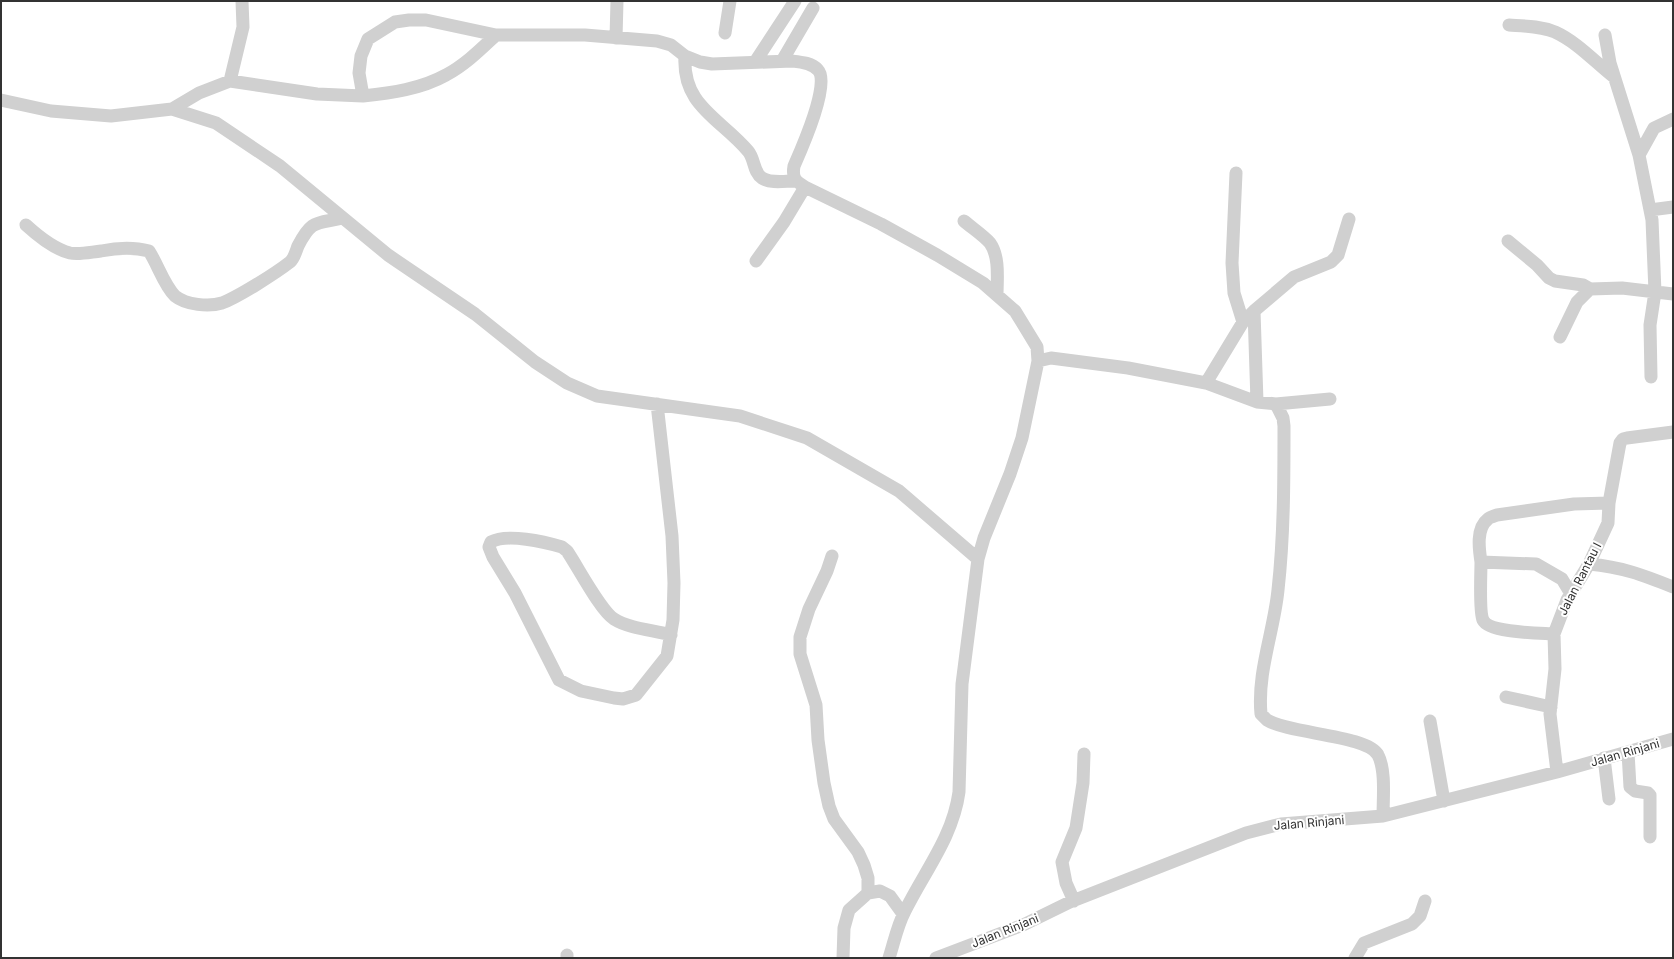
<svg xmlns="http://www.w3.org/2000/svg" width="1674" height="959" font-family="Inter,sans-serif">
	<rect width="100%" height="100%" fill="#fff"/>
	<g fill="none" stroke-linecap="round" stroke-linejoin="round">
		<path stroke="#d0d0d0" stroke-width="13" d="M1509,25C1524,26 1540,26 1555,32C1577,42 1595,62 1614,77
			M725,33L730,1
			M1605,35L1610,63L1639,155L1652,220L1655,292L1650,325L1651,377
			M616,38L617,1
			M685,56C682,106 720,118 748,151C755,159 753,172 762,178C771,184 785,181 795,181
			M782,61L813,8
			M755,62L795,1
			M230,81L243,27L242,1
			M363,96C391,93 421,89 446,75C465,65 481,49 496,35
			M1,100L51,111L111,116L172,109L216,123L280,166L388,255L475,314L535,362L567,383L597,396L740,416L807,438L899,491L978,559
			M172,109L199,93L230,81L317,94L363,96L359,73L361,56L368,39L395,22L409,20H426L496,35H585L657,41L671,45L685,56L700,62L712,64L792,61C801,62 812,63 818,70C831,83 801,150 794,166C792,178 795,181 805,187L881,224L937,255L983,283L1015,311L1037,347L1038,361
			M1639,155L1654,128L1673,119
			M1236,173L1232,263L1234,293L1243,322
			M1650,210L1673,207
			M964,221C972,228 983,235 990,243C1000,257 997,280 997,295
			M26,225C38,236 54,249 70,253C79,255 91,252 101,251C116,248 134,247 149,251C158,265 164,285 175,296C186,305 209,307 222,303C238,297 276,273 290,262C294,259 296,251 298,246C312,219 316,224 343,218
			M1508,241L1537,265L1549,278L1555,281L1583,285L1590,289L1622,288L1673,294
			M756,261L784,222L805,187
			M1254,311L1257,402
			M1560,337L1577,302L1590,289
			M1206,383L1243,322L1254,311L1294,277L1331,262L1338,255L1349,219
			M657,404L672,536L674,583L673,620L667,656L636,695L623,699L614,698L581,691L559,680L515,593L493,557L489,547L491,542C507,533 545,542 562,547L567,551C578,567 600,610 614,619C630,629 653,630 671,635
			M1276,404L1330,399
			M832,556L827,571L809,609L800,637V654L816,705L818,740L824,783L829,806L834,819L858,852L864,865L868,878V893
			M1481,562C1481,573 1479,612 1483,620C1489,633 1541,633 1554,634
			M1589,564C1622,567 1643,575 1673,587
			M1571,594L1562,579L1536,564L1481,562C1479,549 1476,528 1488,519C1490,517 1494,516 1497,515L1574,504L1609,503
			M1506,697L1551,707
			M1430,721L1444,801
			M1628,752L1630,787L1635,791L1648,793L1650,795V837
			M1604,758L1609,799
			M1557,772L1550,714L1555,669L1554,634L1567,600L1589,564L1608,523L1609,503L1620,443L1623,439L1627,438L1673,432
			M1074,901L1066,883L1062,862L1076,828L1083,783L1084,754
			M567,955V958
			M843,958L844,928L849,910L868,893L880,891L890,896L903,914
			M889,958C894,943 897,926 905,911C924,872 953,837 959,792L962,684L978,559L984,538L1010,474L1022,438L1038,361L1051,358L1128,368L1206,383L1257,402L1276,404L1283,418L1284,426C1284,481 1284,536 1278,590C1274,631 1257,672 1261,714C1263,716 1265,718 1267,720C1289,734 1368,735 1378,755C1386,770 1383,799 1383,816
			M936,958L1023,925L1070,902L1246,833L1281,824L1383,816L1557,772L1673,739
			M1355,958L1364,943L1412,924L1420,916L1425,901"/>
	</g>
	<g text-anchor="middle" stroke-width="4" stroke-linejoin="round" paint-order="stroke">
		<g font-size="12" fill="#333" stroke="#fff">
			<text transform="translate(1580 579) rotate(-63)" y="4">Jalan Rantau I</text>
			<text transform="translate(1625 753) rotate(-16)" y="4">Jalan Rinjani</text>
			<text transform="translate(1309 823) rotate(-5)" y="4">Jalan Rinjani</text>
			<text transform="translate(1005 931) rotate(-22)" y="4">Jalan Rinjani</text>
		</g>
	</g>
	<rect width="1674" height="959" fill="none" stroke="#333333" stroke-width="4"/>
</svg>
